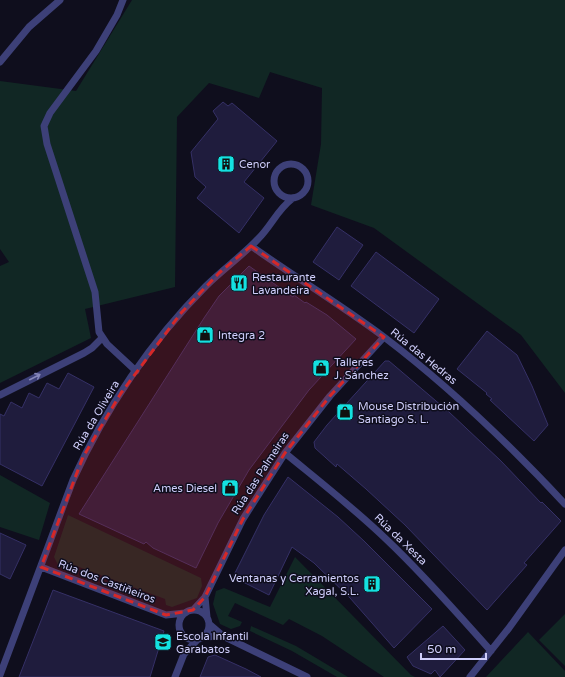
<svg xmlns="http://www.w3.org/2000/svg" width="565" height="677" font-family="'Varela Round',sans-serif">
	<rect width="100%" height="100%" fill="#0f0e1d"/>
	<path fill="#112724" d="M132,0H565V393L521,335L374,228L311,205L321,144L322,88L270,72L259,98L209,83L177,117L175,287L85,309L91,338L0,383V266L9,262L0,249V81L76,91Z
		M0,475L50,503L39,540L0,527Z
		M68,515L201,578L202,586L197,598L172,607L166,605L165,599L71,564L68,569L59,567L54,557Z
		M295,557L411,675L415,677H384L322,636L289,619L283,625L235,603L228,616L242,622L240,626L231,629L220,624L213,604L216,591L224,588L270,607Z
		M565,614V666L539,640Z
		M251,626L296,646L348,677H337L292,651L250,631Z
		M528,632L565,671V677H486Z"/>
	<path fill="#1f1c3d" stroke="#353066" d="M223,102L228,106L232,103L277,141L244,182L264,198L239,233L197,198L206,187L195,177L191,152L218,119L213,111Z
		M337,227L363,245L339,280L313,262Z
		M376,252L439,299L414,333L351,286Z
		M249,266L293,297L294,295L305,303L306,302L327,315L356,339L309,390L249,470L218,523L196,568L153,548L146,542L144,544L79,514L204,318L219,296Z
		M487,331L517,355L532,386L548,425L534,441L490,400L492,399L486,394L487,393L457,369Z
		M385,361H389L449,412L501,461L541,503L542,502L561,521L524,563L527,565L487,610L405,525L366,489L337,464L336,467L315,448L314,442L327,425Z
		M68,373L94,387L42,486L0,464V414L4,416L11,402L22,408L29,393L39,398L47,383L59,389Z
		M288,477L338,517L364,541L432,609L394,648L350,598L314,563L292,547L269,595L233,577L264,515Z
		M0,533L26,545L10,579L0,574Z
		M53,590L164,631L150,677H19Z
		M443,626L465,650L440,677L435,670L431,674L413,666L407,657Z
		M215,655L246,669L261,677H200L208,657Z"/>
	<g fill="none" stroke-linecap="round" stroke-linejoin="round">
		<path stroke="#3d4078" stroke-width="7" d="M123,0L117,15L96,51L50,113L44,126L47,144L95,292L99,332L107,344L136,371
			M0,62L29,27L60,0
			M274 181a17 17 0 1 1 34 0a17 17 0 1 1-34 0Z
			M251,246C295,277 341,305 384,337C450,387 509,444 565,504
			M0,395L84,353L92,348L102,338
			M285,453C319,481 355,509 387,540C424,575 457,613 491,651
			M41,567L166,615L185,613
			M205,597L207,617
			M179 625a15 15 0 1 1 30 0a15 15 0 1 1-30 0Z
			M193,610L205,597L243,519L285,453L330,396L384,337
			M209,624L223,636L307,677
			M203,637L223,636
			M0,675L73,480C105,409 151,341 206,286C223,269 242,256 258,239C272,225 277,210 293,198
			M175,677L184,654L197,640
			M470,677L509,628L565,550"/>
	</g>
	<defs><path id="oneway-shaft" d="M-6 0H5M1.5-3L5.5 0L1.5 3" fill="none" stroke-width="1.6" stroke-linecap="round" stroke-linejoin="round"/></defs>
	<use stroke="#8687ba" href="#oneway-shaft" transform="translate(35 377) rotate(-27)"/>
	<path fill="#d62828" fill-opacity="0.2" stroke="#d62828" stroke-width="3" stroke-dasharray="8 5" stroke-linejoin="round" d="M251,246L384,337L330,396L285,453L243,519L205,597L193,610L166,615L41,567L83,457L121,393L181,313L219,273Z"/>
	<defs>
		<symbol id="building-square" viewBox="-11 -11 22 22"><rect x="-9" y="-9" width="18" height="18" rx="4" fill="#14e1e1" stroke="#0f0e1d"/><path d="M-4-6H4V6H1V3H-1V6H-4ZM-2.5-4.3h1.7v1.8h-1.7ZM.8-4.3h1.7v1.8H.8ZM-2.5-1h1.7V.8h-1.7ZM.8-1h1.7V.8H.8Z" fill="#111"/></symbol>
		<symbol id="restaurant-square" viewBox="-11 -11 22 22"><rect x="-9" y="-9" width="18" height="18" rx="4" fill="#14e1e1" stroke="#0f0e1d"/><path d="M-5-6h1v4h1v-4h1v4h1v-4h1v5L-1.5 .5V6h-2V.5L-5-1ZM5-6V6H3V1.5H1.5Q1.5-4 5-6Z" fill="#111"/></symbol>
		<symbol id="shop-square" viewBox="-11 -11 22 22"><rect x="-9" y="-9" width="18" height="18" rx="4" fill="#14e1e1" stroke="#0f0e1d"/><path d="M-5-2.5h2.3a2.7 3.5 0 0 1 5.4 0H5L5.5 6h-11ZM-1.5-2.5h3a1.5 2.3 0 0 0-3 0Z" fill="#111"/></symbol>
		<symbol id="school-square" viewBox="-11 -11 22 22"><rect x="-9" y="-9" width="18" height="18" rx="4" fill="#14e1e1" stroke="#0f0e1d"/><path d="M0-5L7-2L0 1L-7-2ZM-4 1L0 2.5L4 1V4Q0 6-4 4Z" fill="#111"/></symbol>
	</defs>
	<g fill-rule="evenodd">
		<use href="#building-square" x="216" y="154" width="20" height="20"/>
		<use href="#restaurant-square" x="229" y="273" width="20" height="20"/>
		<use href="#shop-square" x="195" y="325" width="20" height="20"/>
		<use href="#shop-square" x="311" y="358" width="20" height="20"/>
		<use href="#shop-square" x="335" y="402" width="20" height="20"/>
		<use href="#shop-square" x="220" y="478" width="20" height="20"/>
		<use href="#building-square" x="362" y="574" width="20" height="20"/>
		<use href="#school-square" x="153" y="632" width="20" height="20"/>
	</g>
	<g text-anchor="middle" stroke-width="3" stroke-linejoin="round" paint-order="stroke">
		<g font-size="11" fill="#cfcefb" stroke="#0f0e1d" text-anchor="start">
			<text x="239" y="168">Cenor</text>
			<text x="252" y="281">Restaurante<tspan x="252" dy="13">Lavandeira</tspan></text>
			<text x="218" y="339">Integra 2</text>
			<text x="334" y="366">Talleres<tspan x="334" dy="13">J. Sánchez</tspan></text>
			<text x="358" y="410">Mouse Distribución<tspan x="358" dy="13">Santiago S. L.</tspan></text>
			<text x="217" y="492" text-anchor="end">Ames Diesel</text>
			<text x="359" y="582" text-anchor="end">Ventanas y Cerramientos<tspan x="359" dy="13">Xagal, S.L.</tspan></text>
			<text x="176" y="640">Escola Infantil<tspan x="176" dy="13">Garabatos</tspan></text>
		</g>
		<g font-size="11" fill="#cfcefb" stroke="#0f0e1d">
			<text transform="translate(424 356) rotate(39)" y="4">Rúa das Hedras</text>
			<text transform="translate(96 415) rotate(-59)" y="4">Rúa da Oliveira</text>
			<text transform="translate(260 473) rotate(-57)" y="4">Rúa das Palmeiras</text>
			<text transform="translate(401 539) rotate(44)" y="4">Rúa da Xesta</text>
			<text transform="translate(107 581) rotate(21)" y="4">Rúa dos Castiñeiros</text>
		</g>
	</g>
	<path d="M421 653v6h65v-6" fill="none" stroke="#cfcefb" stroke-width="2"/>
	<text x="427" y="653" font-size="12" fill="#cfcefb" stroke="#0f0e1d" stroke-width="3" paint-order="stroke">50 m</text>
</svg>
